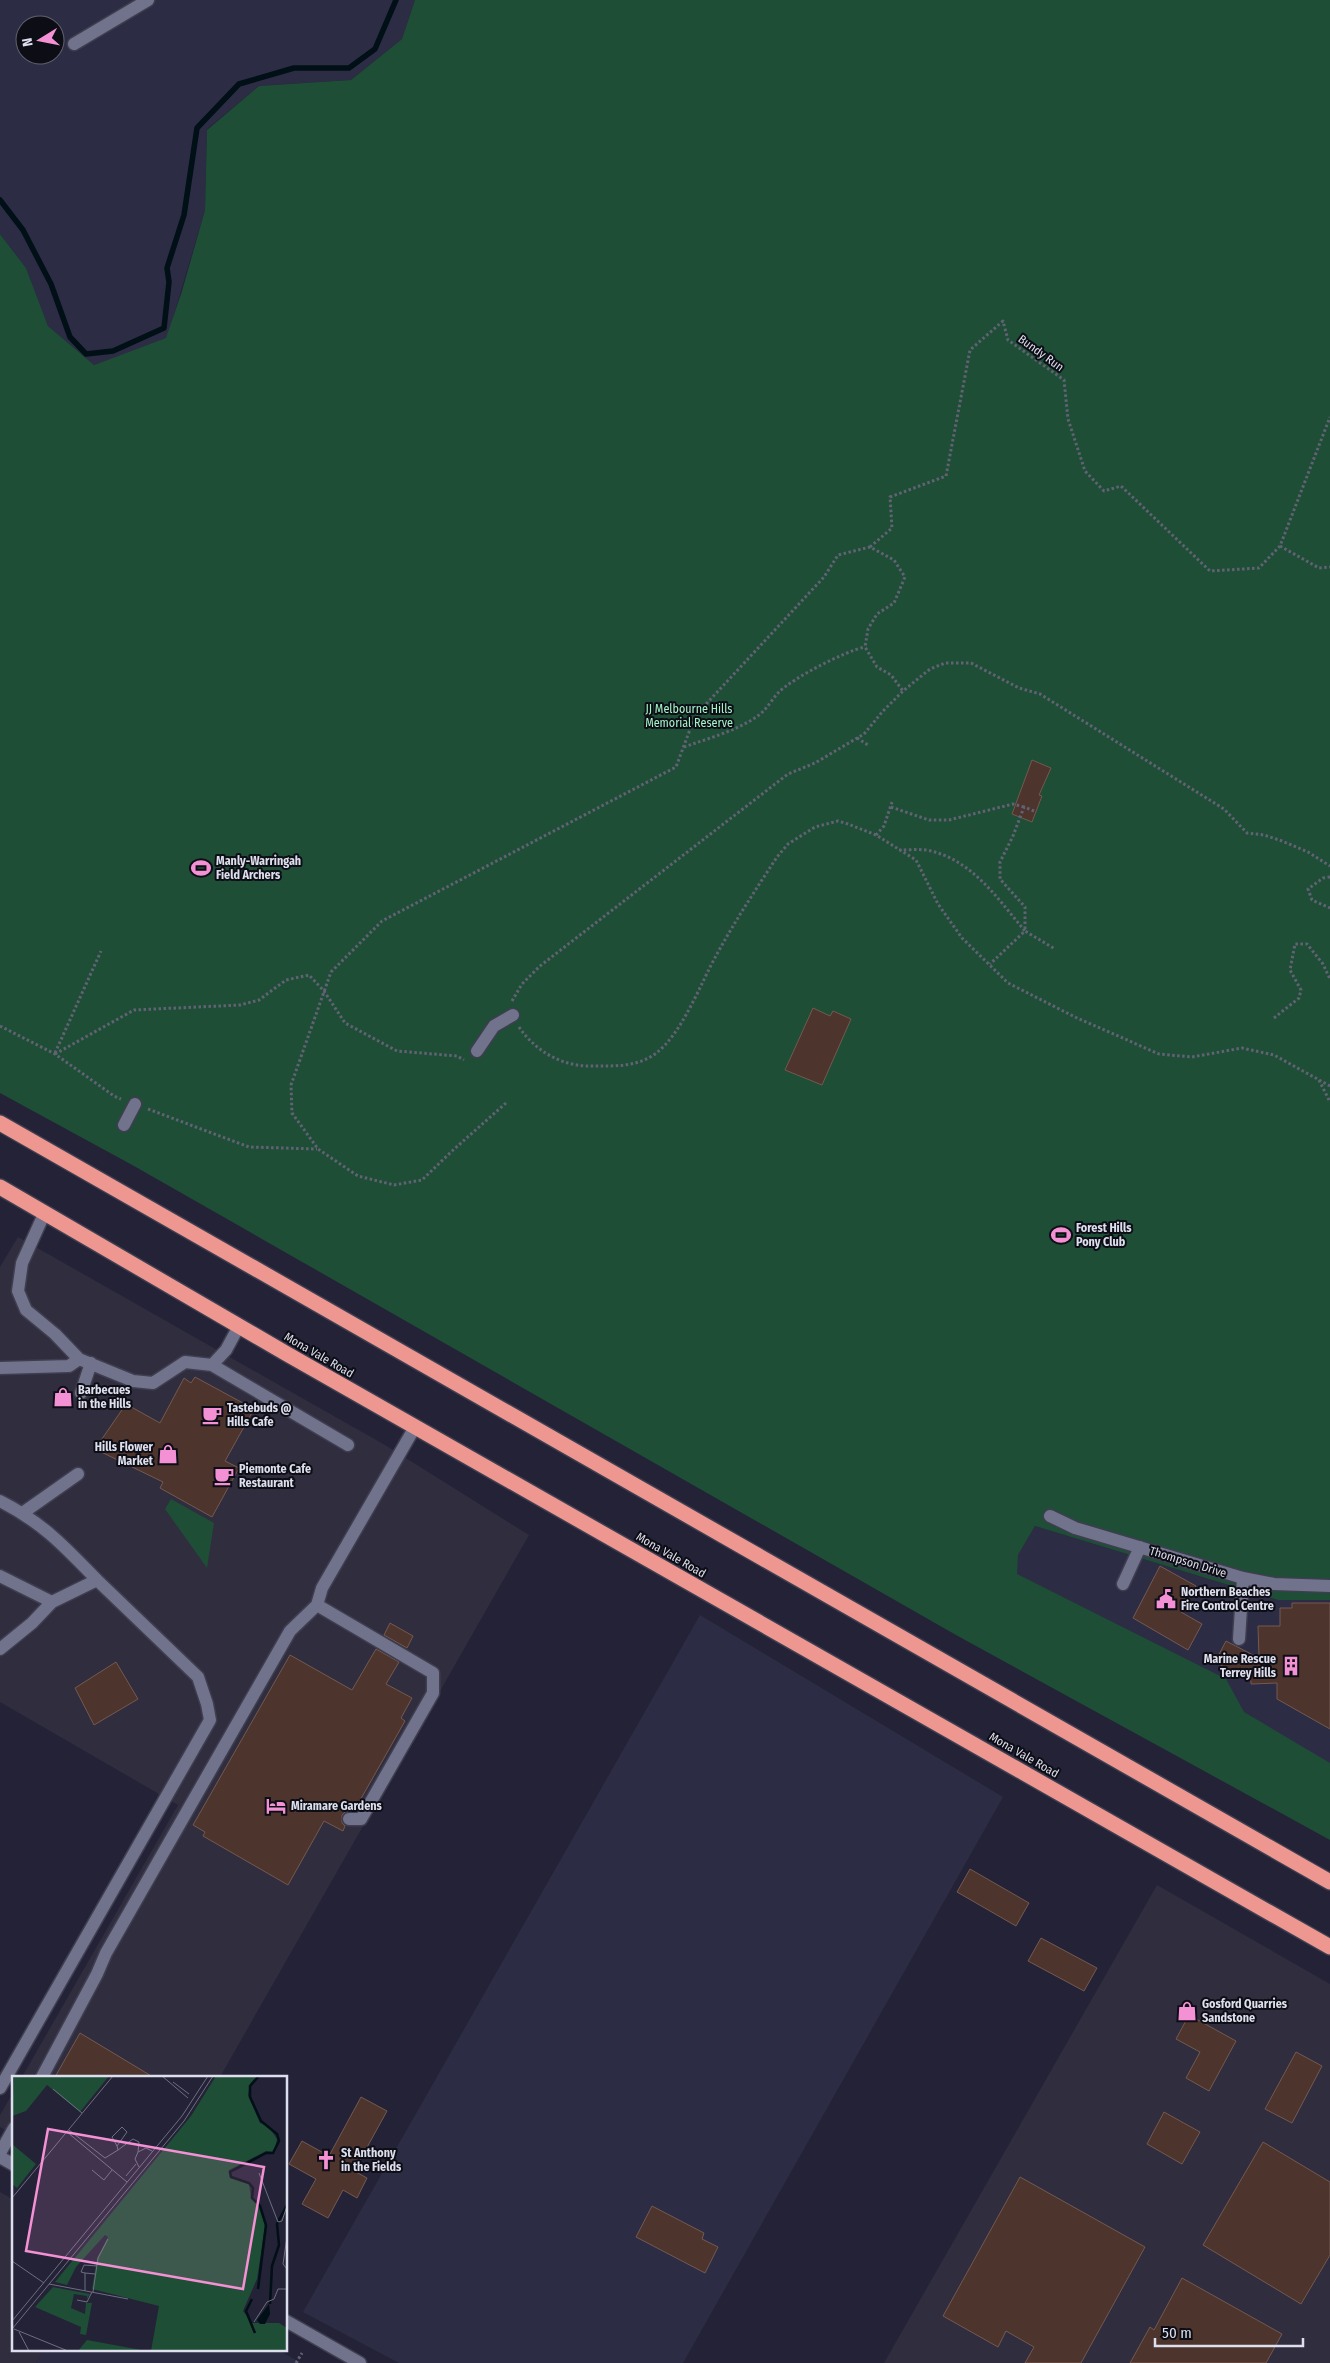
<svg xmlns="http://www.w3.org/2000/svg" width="1330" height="2363" font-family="'Fira Sans Condensed',sans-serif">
	<rect width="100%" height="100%" fill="#232237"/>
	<path fill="#302d3e" d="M18,1237L385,1445L529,1535L220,2077H22L178,1805L0,1702V1267Z
		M1157,1885L1330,1984V2363H884Z
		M14,2091V2135L0,2127V2115Z
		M0,2192L14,2200V2349H44L36,2363H0Z"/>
	<path fill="#2d2c45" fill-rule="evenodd" d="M0,0H415L402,39L351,80L259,86L207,129L205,210L167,338L94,365L48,326L26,268L0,234ZM25,25H55V55H25Z
		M1035,1526L1278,1600L1330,1599V1827L976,1625Z
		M700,1615L1003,1797L683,2363H399L303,2312Z
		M44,2349H277L301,2363H36Z"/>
	<path fill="#1e4e36" d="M415,0H1330V1600H1278L1035,1526L1018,1555L1017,1574L1226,1679L1244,1712L1330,1763V1840L956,1635L134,1166L0,1093V234L26,268L48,326L94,365L166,338L182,291L205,210L207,130L259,86L351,80L402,39Z
		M171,1499L214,1523L207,1568L165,1509Z"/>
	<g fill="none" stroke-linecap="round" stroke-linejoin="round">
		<path stroke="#010f16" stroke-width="5.5" d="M0,200L23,230L51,284L70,337L86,354L113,351L164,328L169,282L167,268L184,215L197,128L239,84L294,68H349L375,49L396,0"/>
	</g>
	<path fill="#4d342d" stroke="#745951" d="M1032,760L1051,768L1039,795L1042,796L1032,822L1012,814Z
		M813,1008L830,1016L833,1011L851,1019L822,1085L785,1070Z
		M195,1377L254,1409L225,1461L239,1468L212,1517L160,1488L163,1482L95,1449L126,1404L160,1423L184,1378L191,1383Z
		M1160,1566L1196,1586L1181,1612L1202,1624L1188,1650L1133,1618Z
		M1292,1603H1330V1729L1277,1699V1683L1251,1684V1681L1215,1662L1226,1641L1259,1658L1258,1626H1280V1608H1292Z
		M390,1623L413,1636L407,1648L384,1635Z
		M376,1649L399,1662L386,1684L412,1698L401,1718L405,1721L354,1811L345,1812L342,1815V1823L345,1826L343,1831L324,1821L288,1885L203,1836L205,1832L193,1825L290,1655L352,1690Z
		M116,1662L138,1699L94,1725L75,1688Z
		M970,1869L1029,1903L1016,1926L957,1892Z
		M1041,1938L1097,1968L1084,1991L1028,1961Z
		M1189,2015L1236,2041L1209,2091L1186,2078L1200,2052L1176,2039Z
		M80,2033L153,2077H55Z
		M1296,2052L1322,2066L1292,2123L1265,2109Z
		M361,2097L387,2111L354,2171L367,2178L357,2198L343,2190L328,2218L302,2204L316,2179L289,2164L302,2141L329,2156Z
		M1164,2112L1200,2132L1182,2164L1147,2144Z
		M1263,2142L1330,2182V2255L1301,2304L1203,2245Z
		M1020,2177L1145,2247L1081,2363H1025L1034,2347L1006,2331L998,2347L943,2316Z
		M652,2206L704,2233L702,2239L718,2247L705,2273L636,2237Z
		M1182,2278L1282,2334L1266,2363H1130L1150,2327L1154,2330Z"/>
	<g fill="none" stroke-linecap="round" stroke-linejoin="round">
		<defs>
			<path id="minor" d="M74,44L148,0
				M477,1051L494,1026L513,1015
				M124,1125L135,1104
				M45,1212L22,1263L18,1291L26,1310L55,1334L79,1359L133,1381L153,1383L185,1362L212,1365L226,1350L239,1326
				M212,1365L348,1445
				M0,1368L69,1366L79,1359
				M81,1393L91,1363
				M0,1501C42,1522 65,1547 97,1580
				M24,1512L78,1474
				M1050,1516L1075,1528L1243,1578L1274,1584L1330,1586
				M0,1576L52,1602
				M1123,1584L1140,1547
				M317,1605L433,1673V1693L361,1819H349
				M1239,1639L1243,1578
				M0,1649L32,1623L52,1602L97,1580L198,1677L207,1704L210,1720L0,2088
				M42,2077L97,1974L106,1953L290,1631L317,1605L322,1588L415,1427
				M0,2153L14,2128
				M0,2157L14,2165
				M286,2321L360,2363"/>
			<path id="highway" d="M0,1123L1330,1882
				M0,1187L287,1354L1330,1947"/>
		</defs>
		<use href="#minor" stroke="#3e3e50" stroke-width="15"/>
		<use href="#highway" stroke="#3e3e50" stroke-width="18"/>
		<path stroke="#626275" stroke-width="3" stroke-dasharray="2.5 2.5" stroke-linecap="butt" d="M1280,546L1319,568L1330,567
			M870,547L892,528L890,497L946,476L970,350L1003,321L1008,340L1064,380L1068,419L1085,471L1104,491L1121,486L1210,571L1259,568L1280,546L1330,417
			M857,738L868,745
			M684,747C709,738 737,731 759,715C767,709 772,699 779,692C793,678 845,651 865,647
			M891,807L929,820H949L1013,804L1024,807
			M1034,811L1024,807L1013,836L1000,862V879L1025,907V931L1055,949
			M876,835L884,826L892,802
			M899,850C907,850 917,849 926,850C971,858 997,898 1025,931L990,964
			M1330,877L1323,878L1308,889L1312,900L1330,908
			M512,1001L522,984L540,966L788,774L815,763L864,734L883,711L903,691L930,669L945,663H971L1019,688L1040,694L1224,809L1247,833L1264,835L1282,841L1308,852L1330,866
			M1274,1018L1299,998L1301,990L1290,970L1295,944H1307L1323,964L1330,979
			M0,1026L55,1054L114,1096L121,1099
			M519,1027C536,1052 563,1067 593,1066C615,1066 637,1067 655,1054C683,1033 700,984 717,954C735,921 756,889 777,857L788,844L815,827L838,821L848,824L876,835L916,860L938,904L962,938L1008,983L1077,1018L1159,1054L1192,1057L1242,1048L1274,1055L1330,1086
			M55,1053L101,951
			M55,1054L134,1010L240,1005L259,1000L286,980L309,975L324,991L345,1023L397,1051L457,1056L464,1060
			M1319,1080L1330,1102
			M506,1103L452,1151L422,1180L394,1185L358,1176L318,1149L292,1113L291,1085L331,972L382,921L676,767L695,716L824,577L838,555L870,547L894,560L905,577L894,603L877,614L868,629L865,647L877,667L891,675L903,691
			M148,1109L249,1147L317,1149
			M296,2363L302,2353"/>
		<use href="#minor" stroke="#71728b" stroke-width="12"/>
		<use href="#highway" stroke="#ee9791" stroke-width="15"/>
	</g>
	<defs>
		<symbol id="stadium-bare" viewBox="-9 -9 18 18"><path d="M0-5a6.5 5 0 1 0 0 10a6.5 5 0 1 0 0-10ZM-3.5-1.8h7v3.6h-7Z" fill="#f491d4" stroke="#0d0d16" stroke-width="2.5" paint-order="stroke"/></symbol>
		<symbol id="shop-bare" viewBox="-9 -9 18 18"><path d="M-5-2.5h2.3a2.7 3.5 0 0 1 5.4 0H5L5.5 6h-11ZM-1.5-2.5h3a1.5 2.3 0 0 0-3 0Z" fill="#f491d4" stroke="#0d0d16" stroke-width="2.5" paint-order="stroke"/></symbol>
		<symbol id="cafe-bare" viewBox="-9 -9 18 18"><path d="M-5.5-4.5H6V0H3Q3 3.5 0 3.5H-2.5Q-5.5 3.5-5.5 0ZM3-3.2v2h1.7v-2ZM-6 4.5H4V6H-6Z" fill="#f491d4" stroke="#0d0d16" stroke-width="2.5" paint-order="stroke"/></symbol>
		<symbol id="civic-bare" viewBox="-9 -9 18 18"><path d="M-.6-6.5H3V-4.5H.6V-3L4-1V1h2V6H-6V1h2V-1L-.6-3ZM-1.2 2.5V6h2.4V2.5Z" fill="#f491d4" stroke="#0d0d16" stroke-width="2.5" paint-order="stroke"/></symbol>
		<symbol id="building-bare" viewBox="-9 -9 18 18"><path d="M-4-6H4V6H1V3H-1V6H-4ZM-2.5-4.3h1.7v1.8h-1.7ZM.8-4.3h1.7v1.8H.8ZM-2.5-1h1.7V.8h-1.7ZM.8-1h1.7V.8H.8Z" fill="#f491d4" stroke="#0d0d16" stroke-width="2.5" paint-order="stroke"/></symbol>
		<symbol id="hotel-bare" viewBox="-9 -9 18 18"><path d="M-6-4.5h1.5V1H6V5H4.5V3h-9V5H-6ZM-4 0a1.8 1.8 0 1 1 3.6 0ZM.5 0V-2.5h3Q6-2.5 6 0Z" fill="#f491d4" stroke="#0d0d16" stroke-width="2.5" paint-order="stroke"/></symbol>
		<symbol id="church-bare" viewBox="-9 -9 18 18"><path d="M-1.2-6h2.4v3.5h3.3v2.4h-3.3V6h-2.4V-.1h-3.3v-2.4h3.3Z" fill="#f491d4" stroke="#0d0d16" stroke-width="2.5" paint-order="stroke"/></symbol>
	</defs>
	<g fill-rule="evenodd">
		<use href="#stadium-bare" x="187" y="854" width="28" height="28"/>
		<use href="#stadium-bare" x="1047" y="1221" width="28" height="28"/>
		<use href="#shop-bare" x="49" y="1383" width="28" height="28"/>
		<use href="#cafe-bare" x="198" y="1401" width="28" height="28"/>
		<use href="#shop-bare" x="154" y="1440" width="28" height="28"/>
		<use href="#cafe-bare" x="210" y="1462" width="28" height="28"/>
		<use href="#civic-bare" x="1152" y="1585" width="28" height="28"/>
		<use href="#building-bare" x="1277" y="1652" width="28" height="28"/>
		<use href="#hotel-bare" x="262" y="1792" width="28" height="28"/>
		<use href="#shop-bare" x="1173" y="1997" width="28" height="28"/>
		<use href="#church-bare" x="312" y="2146" width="28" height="28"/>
	</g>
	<g text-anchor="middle" stroke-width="4" stroke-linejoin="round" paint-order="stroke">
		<g font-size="12" fill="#dedfed" stroke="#0d0d16">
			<text transform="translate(1041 353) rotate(36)" y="4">Bundy Run</text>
			<text transform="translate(319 1355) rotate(30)" y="4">Mona Vale Road</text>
			<text transform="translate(671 1555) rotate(30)" y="4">Mona Vale Road</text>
			<text transform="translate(1188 1562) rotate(17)" y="4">Thompson Drive</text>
			<text transform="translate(1024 1755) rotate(30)" y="4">Mona Vale Road</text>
		</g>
		<g font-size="12" fill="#a4f4c7" stroke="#0d0d16">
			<text x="689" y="713">JJ Melbourne Hills<tspan x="689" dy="14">Memorial Reserve</tspan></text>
		</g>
		<g font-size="12" font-weight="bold" fill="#dedfed" stroke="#0d0d16" text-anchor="start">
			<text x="216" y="865">Manly-Warringah<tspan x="216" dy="14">Field Archers</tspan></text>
			<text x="1076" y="1232">Forest Hills<tspan x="1076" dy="14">Pony Club</tspan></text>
			<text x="78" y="1394">Barbecues<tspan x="78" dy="14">in the Hills</tspan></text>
			<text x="227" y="1412">Tastebuds @<tspan x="227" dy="14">Hills Cafe</tspan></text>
			<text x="153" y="1451" text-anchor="end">Hills Flower<tspan x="153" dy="14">Market</tspan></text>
			<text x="239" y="1473">Piemonte Cafe<tspan x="239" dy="14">Restaurant</tspan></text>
			<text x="1181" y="1596">Northern Beaches<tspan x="1181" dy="14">Fire Control Centre</tspan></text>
			<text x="1276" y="1663" text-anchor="end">Marine Rescue<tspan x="1276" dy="14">Terrey Hills</tspan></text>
			<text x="291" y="1810">Miramare Gardens</text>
			<text x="1202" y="2008">Gosford Quarries<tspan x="1202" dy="14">Sandstone</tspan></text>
			<text x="341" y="2157">St Anthony<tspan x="341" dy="14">in the Fields</tspan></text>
		</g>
	</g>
	<g transform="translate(12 2076)">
		<rect width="275" height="275" fill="#232237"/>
		<path d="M2,0H97L68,36L35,9L14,35L0,40ZM204,0H245L238,8L236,19L248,47L256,50L265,63L262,76L254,75L217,94L219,101L237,108L239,122L247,130L253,150L245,203L231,235L240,247H267L275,252V275H139L147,230L80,213L85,182L96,161L93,159L64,191L55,209L43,206L179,40ZM0,68L24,88L5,112L0,108ZM41,211L78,218L75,223V220L62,218L59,232L73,238L74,227H80L74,259L68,258L69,251L23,231ZM75,264L135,275H66Z" fill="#1e4e36"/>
		<path d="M257,228L258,238L253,248H248L245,244Z" fill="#010f16"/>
		<path fill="none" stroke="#010f16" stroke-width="2.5" d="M246,213L254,149L248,130L240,122L241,112L237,107L219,101L218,96L254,77H261L267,65L265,58L249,45L238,21V10L247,0M240,223L234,235L243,257M258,228L260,190L267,169L265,148L275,129"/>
		<path fill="none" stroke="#6e6e80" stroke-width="1" d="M150,0L176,22M161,6L177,18M41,13L70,37M57,54L93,82L106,74L105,70L115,56L110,51L100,61L105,70M55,56L115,106M106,74L121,63L127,66L126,76M127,91L123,83L126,76L134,72L140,75M80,94L92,104L100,94M247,97L266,146L270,145L275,130M114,100L124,88M0,122L101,0M275,161L271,188L275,193M0,185L32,207M73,197L69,196L72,189L85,190M37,208L116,223M73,215V197L83,198M81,216L86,182L96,163M65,224L75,226L80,216M0,245L170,40L196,0M242,246L255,226L262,223L266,213H275M0,253L172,45L201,0M2,253L56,275M7,256L17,275"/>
		<path fill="#f491d4" fill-opacity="0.15" stroke="#f491d4" stroke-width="2.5" d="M36,53L252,91L231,213L14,175Z"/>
		<rect width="275" height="275" fill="none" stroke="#dedfed" stroke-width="2.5"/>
	</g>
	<g transform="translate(40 40) rotate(260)"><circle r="24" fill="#0d0d16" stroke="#61616c"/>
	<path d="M0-4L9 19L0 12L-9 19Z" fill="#f491d4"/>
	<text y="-8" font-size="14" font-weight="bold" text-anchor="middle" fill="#dedfed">N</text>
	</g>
	<path d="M1155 2338v8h148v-8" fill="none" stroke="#dedfed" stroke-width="2.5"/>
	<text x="1162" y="2338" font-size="15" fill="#dedfed" stroke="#0d0d16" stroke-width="4" paint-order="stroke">50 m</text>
</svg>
